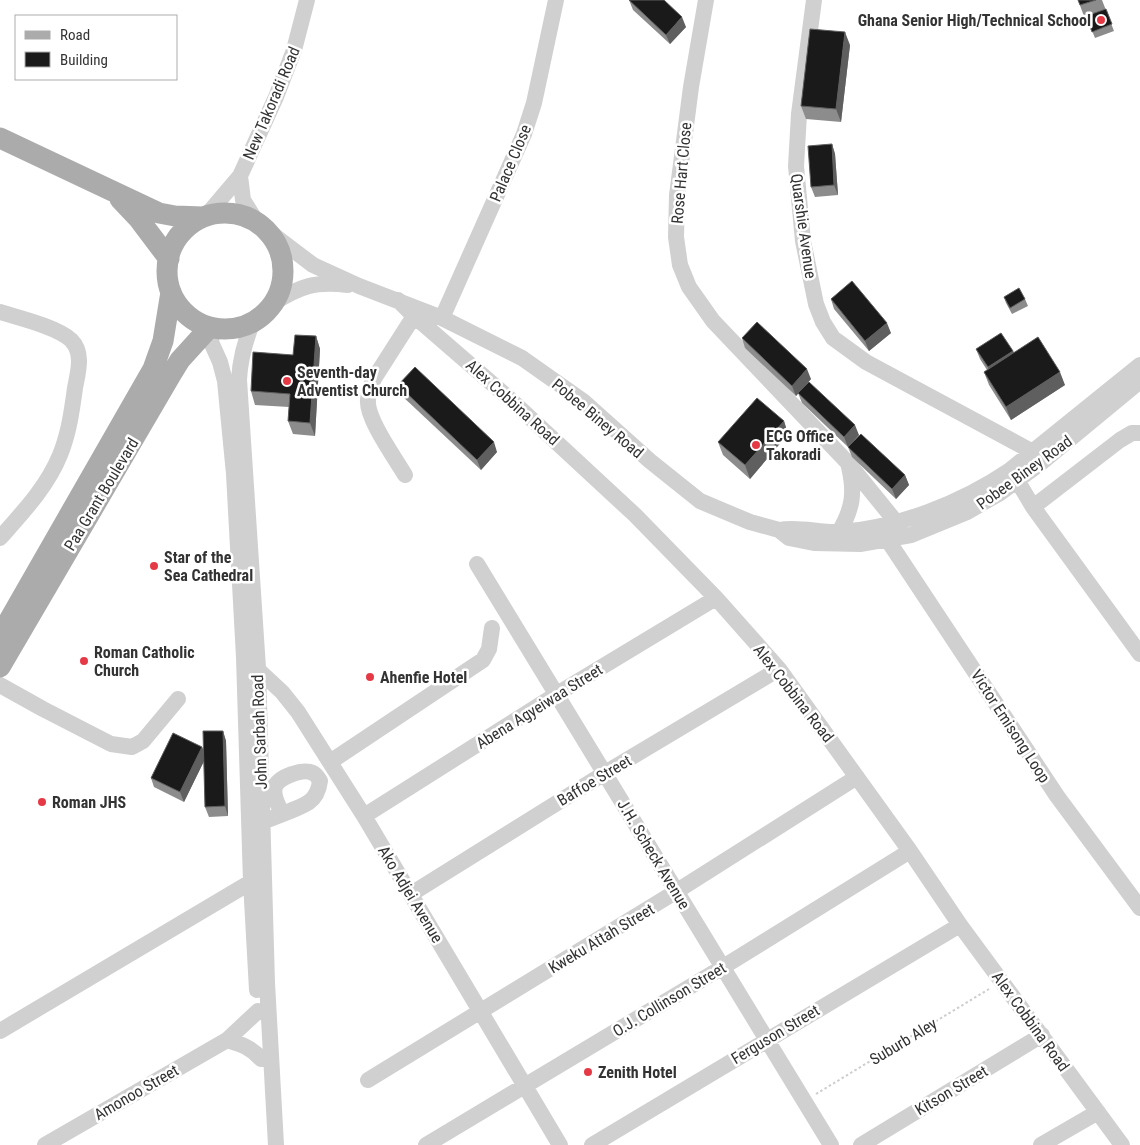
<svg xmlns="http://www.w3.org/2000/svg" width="1140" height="1145" font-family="'Roboto Condensed',sans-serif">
	<rect width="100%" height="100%" fill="#fff"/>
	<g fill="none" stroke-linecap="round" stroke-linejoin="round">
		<path stroke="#cdcdcd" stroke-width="2" stroke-dasharray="2.5 2.5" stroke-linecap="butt" d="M816,1094L989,989"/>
		<path stroke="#d0d0d0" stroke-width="16" d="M706,0L691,87L677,195L676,237L680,265L689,287L713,321L849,464L896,522
			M814,0L799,114L796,166L803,241L816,304L823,322L833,338L866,362L1033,452
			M240,176L243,200L256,221
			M206,216L240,176L276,97L294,50L307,0
			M268,231L313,265L359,286L442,318L522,358L583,401L650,461L700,501L750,522L779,530L789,538L814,543L860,544L911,535L967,512L1000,493L1042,462L1140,381
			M398,300L414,316L511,400L635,515L716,598L779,669L910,851L960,925L1122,1145
			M272,304C300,286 315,281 348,285
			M0,312C19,318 57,327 71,340C84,353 78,372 75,388C72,410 69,433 60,455C47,487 23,512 0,538
			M442,318L524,134L534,103L556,0
			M253,321C245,341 240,358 239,380L258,668L267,983L276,1145
			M213,327L211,342L220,362L225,381L234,474L244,657L251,882L257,990
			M405,475C395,458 366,418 368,400C368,392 371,384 375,377L414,316
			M1017,480L1033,507L1140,654
			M1033,507L1120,440L1132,433H1140
			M779,530C799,526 819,533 839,532C896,529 963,502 1010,470L1140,365
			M839,532C853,508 855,493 849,467
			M887,539L1057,796L1140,908
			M477,564L831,1145
			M254,666L282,692L298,712L364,816L560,1145
			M0,685L43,709L111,744L132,747L143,741L178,699
			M330,762L483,660L489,649L492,628
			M364,816L557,694L716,598
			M262,822C274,817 301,808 309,802C316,797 319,789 320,781C318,778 316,774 313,773C303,768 278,777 275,787C272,796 279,806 282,814
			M411,894L605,773L779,669
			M0,1031L251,882
			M227,1040C241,1044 252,1048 261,1059
			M368,1080L677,891L857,777
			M45,1145L227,1040L258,1011
			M426,1145L723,967L910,851
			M592,1145L960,925
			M861,1145L1042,1035
			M1041,1145L1098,1112"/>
		<path stroke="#ababab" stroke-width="21" d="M0,138L159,213L175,216L203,217
			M120,199L138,218L169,259
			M167 271a58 58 0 1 1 116 0a58 58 0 1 1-116 0Z
			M0,636L153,369L163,341L171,292
			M0,667L172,373L180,360L210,327"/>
	</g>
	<path fill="#8c8c8c" d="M629,0L686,27L670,44L633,10Z
		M1078,0H1102L1114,31L1095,38L1087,18L1085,19Z
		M850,45L841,122L806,119L801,106Z
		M832,144L835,154L838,195L815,197L811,187Z
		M1004,297L1025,299L1028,306L1012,314L1006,303Z
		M831,299L891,333L869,351L834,309Z
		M316,336L320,349L315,436L293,434L288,421L289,407L255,405L251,391Z
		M742,338L811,379L796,396L745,348Z
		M976,349L1013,351L1014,352L1065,385L1011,420L989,385L984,372L987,370L980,359Z
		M398,385L497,452L481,470L401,395Z
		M798,393L859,435L848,447L802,403Z
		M784,421L788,434L750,479L723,455L718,442Z
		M848,447L905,475L909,485L896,499L852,457Z
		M223,731L226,741L228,816L209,817L205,807L204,761L184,802L154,787L151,778L202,747L204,751Z"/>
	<path fill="#5f5f5f" d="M682,17L686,27L670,44L666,35Z
		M845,32L850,45L841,122L836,109Z
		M832,144L835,154L838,195L834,185Z
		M887,323L891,333L869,351L865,341Z
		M316,336L320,349L315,436L310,423Z
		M1013,351L1017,361L991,377L988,367Z
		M807,369L811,379L796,396L792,386Z
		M1060,372L1065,385L1011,420L1006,407Z
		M784,421L788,434L750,479L745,465Z
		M855,425L859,435L848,447L844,437Z
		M494,442L497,452L481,470L477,460Z
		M905,475L909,485L896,499L892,489Z
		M223,731L226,741L228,816L225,806Z
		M202,747L206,757L184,802L180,792Z"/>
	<path fill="#1a1a1a" stroke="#5f5f5f" d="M629,0H664L682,17L666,35Z
		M1078,0H1096L1080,5Z
		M1106,9L1112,24L1092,32L1086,16Z
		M810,29L845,32L836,109L801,106Z
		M832,144L834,185L811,187L808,146Z
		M852,281L887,323L865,341L831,299Z
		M1019,288L1025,299L1010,308L1004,297Z
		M757,322L807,369L792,386L742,338Z
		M1001,333L1013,351L988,367L976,349Z
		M295,335L316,336L310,423L288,421L290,394L251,391L253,352L293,355Z
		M1038,337L1060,372L1006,407L984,372Z
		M415,367L494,442L477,460L398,385Z
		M809,382L855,425L844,437L798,393Z
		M757,398L784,421L745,465L718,442Z
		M861,434L905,475L892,489L848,447Z
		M203,731H223L225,806L205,807Z
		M173,733L202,747L180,792L151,778Z"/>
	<g fill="#e63946" stroke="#fff" stroke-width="2">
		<circle cx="1101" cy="20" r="5"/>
		<circle cx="287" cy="381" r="5"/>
		<circle cx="756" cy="445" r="5"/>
		<circle cx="154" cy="566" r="5"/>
		<circle cx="84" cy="661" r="5"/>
		<circle cx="370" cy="677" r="5"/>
		<circle cx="42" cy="802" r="5"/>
		<circle cx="588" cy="1072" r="5"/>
	</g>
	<g text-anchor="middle" stroke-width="5" stroke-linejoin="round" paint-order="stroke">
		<g font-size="16" font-weight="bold" fill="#333" stroke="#fff" text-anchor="start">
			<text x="1091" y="26" text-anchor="end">Ghana Senior High/Technical School</text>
			<text x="297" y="378">Seventh-day<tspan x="297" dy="18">Adventist Church</tspan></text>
			<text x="766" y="442">ECG Office<tspan x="766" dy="18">Takoradi</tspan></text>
			<text x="164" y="563">Star of the<tspan x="164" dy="18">Sea Cathedral</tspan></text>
			<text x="94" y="658">Roman Catholic<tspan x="94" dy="18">Church</tspan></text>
			<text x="380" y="683">Ahenfie Hotel</text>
			<text x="52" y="808">Roman JHS</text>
			<text x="598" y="1078">Zenith Hotel</text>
		</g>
		<g font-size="16" fill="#333" stroke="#fff">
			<text transform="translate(271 103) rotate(-67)" y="6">New Takoradi Road</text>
			<text transform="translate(510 163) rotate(-67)" y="6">Palace Close</text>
			<text transform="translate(681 173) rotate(-85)" y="6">Rose Hart Close</text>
			<text transform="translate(804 226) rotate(82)" y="6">Quarshie Avenue</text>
			<text transform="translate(513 402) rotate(42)" y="6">Alex Cobbina Road</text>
			<text transform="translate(598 418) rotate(40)" y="6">Pobee Biney Road</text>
			<text transform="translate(1024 472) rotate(-36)" y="6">Pobee Biney Road</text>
			<text transform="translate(101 494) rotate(-59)" y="6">Paa Grant Boulevard</text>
			<text transform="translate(794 693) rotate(52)" y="6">Alex Cobbina Road</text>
			<text transform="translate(539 706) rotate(-32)" y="6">Abena Agyeiwaa Street</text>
			<text transform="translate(1011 726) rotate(57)" y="6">Victor Emisong Loop</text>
			<text transform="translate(259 732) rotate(-92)" y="6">John Sarbah Road</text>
			<text transform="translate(594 780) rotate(-31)" y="6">Baffoe Street</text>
			<text transform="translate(654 854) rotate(59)" y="6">J.H. Scheck Avenue</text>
			<text transform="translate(411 894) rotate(59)" y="6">Ako Adjei Avenue</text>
			<text transform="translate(601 938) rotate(-31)" y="6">Kweku Attah Street</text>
			<text transform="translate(669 999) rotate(-31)" y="6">O.J. Collinson Street</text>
			<text transform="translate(1031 1021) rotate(54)" y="6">Alex Cobbina Road</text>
			<text transform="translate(775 1034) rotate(-31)" y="6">Ferguson Street</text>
			<text transform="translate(903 1041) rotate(-31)" y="6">Suburb Aley</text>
			<text transform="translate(951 1090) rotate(-31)" y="6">Kitson Street</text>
			<text transform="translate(136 1092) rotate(-30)" y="6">Amonoo Street</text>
		</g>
	</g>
	<rect x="15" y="15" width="162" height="65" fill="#ffffff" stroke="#adadad"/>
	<rect x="25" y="31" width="25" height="8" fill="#ababab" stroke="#adadad"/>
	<text x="60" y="40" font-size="15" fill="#333333">Road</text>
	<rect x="25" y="52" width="25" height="15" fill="#1a1a1a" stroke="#adadad"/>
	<text x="60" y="65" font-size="15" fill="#333333">Building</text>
</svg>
